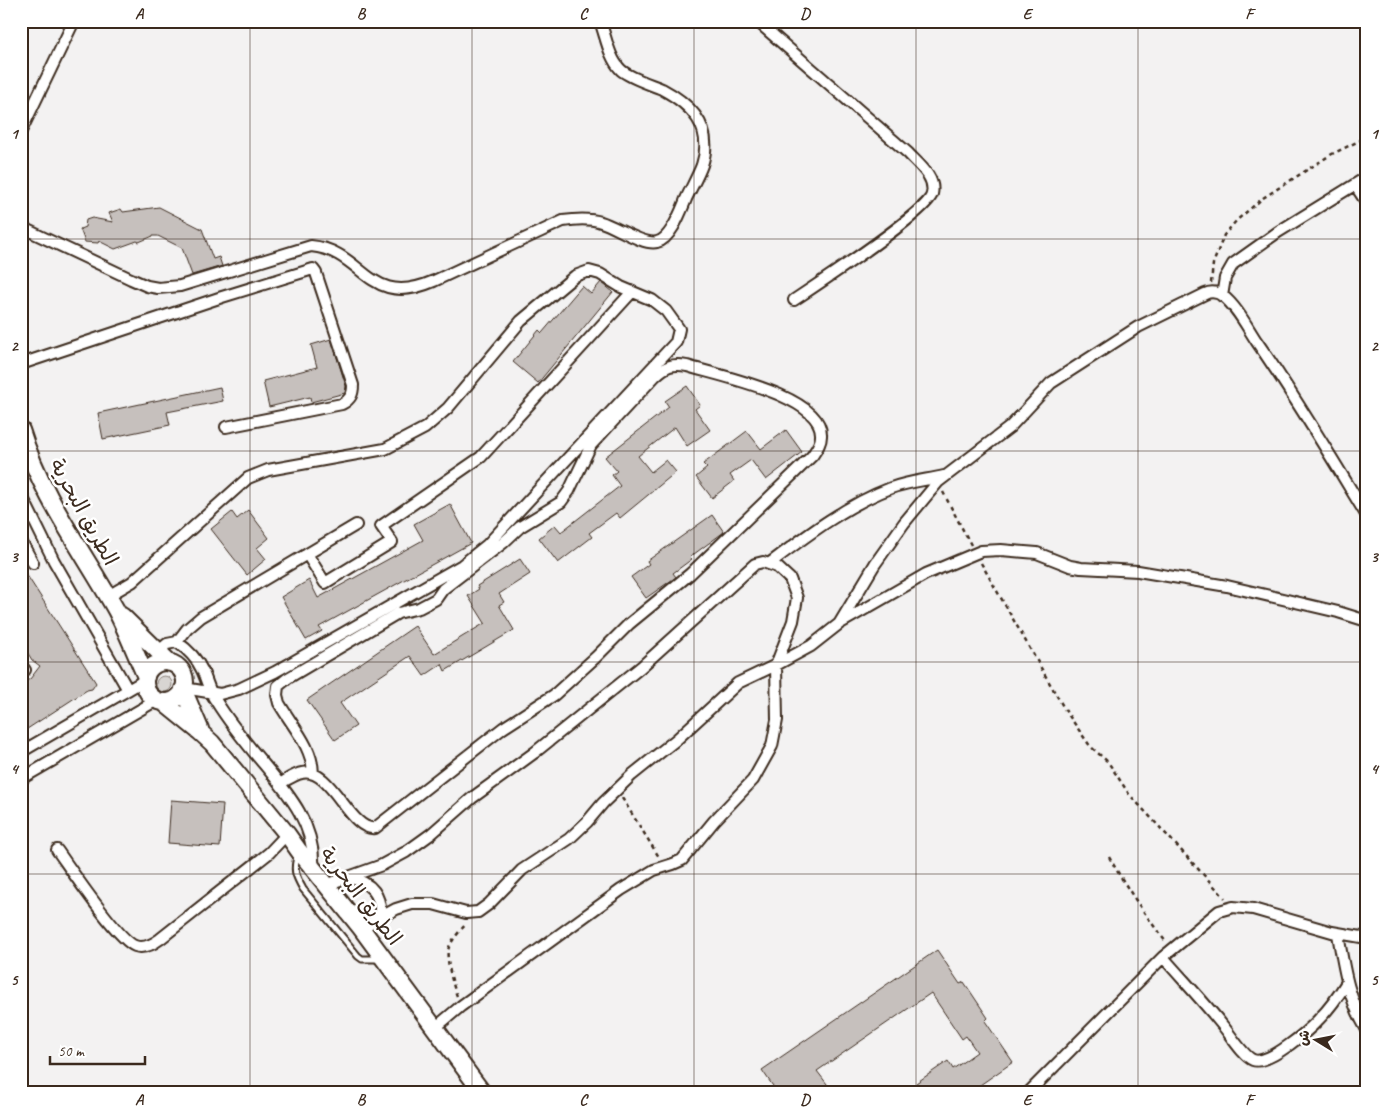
<svg xmlns="http://www.w3.org/2000/svg" width="1388" height="1113" font-family="Caveat,'Playpen Sans Arabic',sans-serif">
	<rect width="100%" height="100%" fill="#f3f2f2"/>
	<filter id="ink" filterUnits="userSpaceOnUse"><feTurbulence type="fractalNoise" baseFrequency=".02" numOctaves="2"/><feDisplacementMap in="SourceGraphic" scale="10" xChannelSelector="R" yChannelSelector="G"/><feConvolveMatrix kernelMatrix="1 2 1 2 8 2 1 2 1" color-interpolation-filters="sRGB"/></filter>
	<g filter="url(#ink)">
		<path fill="#d8d5d2" stroke="#8a8078" d="M156 684a8 8 0 1 1 16 0a8 8 0 1 1-16 0Z"/>
		<path fill="#c6c0bd" stroke="#3b2a1e" d="M159,207L202,229L213,259L219,257L222,266L192,275L182,248L158,236H153L139,242L137,241L115,249L99,241L98,243L85,242L80,229L85,227L86,220L92,218L113,222L109,213L121,209L123,212Z
			M601,282L613,292L538,383L513,362L539,330L542,333L582,286L591,294Z
			M331,339L346,386L345,393L311,402L310,397L269,407L263,381L317,367L311,345Z
			M687,386L700,405L695,409L710,430L687,446L675,427L638,456L651,472L666,460L676,472L620,518L616,513L589,533L592,537L558,563L539,538L555,525L561,532L620,486L612,475L617,471L605,457L669,407L665,401Z
			M220,387L223,401L167,412L170,425L103,439L98,413Z
			M786,430L802,452L766,480L751,460L730,475L734,481L712,498L696,477L707,468L703,464L747,431L761,449Z
			M450,504L471,543L319,627L322,631L306,640L281,597L309,580L318,598L423,540L414,524Z
			M248,510L269,538L257,548L266,559L247,575L211,529L232,512L237,519Z
			M712,515L724,532L690,557L692,559L673,573L676,577L646,598L631,577L649,564L647,561Z
			M520,559L530,574L499,594L504,602L499,605L514,630L445,671L442,664L424,676L410,656L340,703L356,726L335,740L307,700L415,626L434,654L485,623L468,596L479,589L477,586Z
			M21,566L96,683L92,689L87,690L21,733V684L30,679L40,666L32,660L21,642Z
			M171,800L223,804L220,847L168,843Z
			M937,950L960,984L964,982L988,1018L985,1021L1013,1062L970,1092H923L916,1083L948,1061L953,1069L977,1052L966,1036L962,1039L931,993L817,1071L827,1084L829,1092H777L762,1070Z"/>
		<g fill="none" stroke-linecap="round" stroke-linejoin="round">
			<defs>
				<path id="lane" d="M298,853C293,870 295,875 303,889L358,956L362,959H379"/>
				<path id="street" d="M757,21L908,153C918,164 936,177 932,194C929,211 815,286 794,300
					M21,131L74,21
					M1355,185L1367,203
					M21,227L131,279L147,286L158,288L180,286L311,246C365,251 367,310 434,281L563,221C576,219 589,218 601,222C615,226 644,246 657,242C671,239 681,211 686,199C691,188 698,176 702,165C714,128 692,105 662,89C650,84 630,78 621,70C609,58 606,37 600,21
					M1222,296L1225,278L1233,264L1278,232L1367,177
					M21,364L222,297L313,269L316,273L353,385C353,394 351,399 342,404L226,427
					M21,494L54,561L128,690
					M21,541L33,563
					M307,554L325,583L392,542L381,526L481,457L632,292
					M770,563C806,536 848,504 891,488C907,482 926,480 944,476
					M108,596L132,582L248,478L268,470L385,449L425,428L448,408L521,321L575,276L589,271L600,274L621,287L652,300L666,311L679,329L676,342L487,545L462,565L275,672L239,689L220,694L184,688
					M839,624L926,574L981,551L1001,550L1037,553L1070,566L1081,568L1138,571L1227,586L1338,612L1367,621
					M177,642L187,629L201,617L356,525
					M158,652L167,644L177,642C187,649 197,659 202,670C207,680 209,692 216,701C229,722 246,743 262,762C288,793 316,825 313,868
					M21,665L25,670
					M21,752L145,680
					M21,779L157,700
					M281,783C287,780 295,774 302,773C331,766 350,832 375,828L503,728L554,695L596,657L629,624L690,574L812,456C816,450 821,444 821,436C824,396 716,375 687,366C672,363 666,366 655,376L591,445L569,491L561,502L520,527L503,543L443,589L436,599L419,608L398,613L288,678L278,686L277,695L279,703C292,726 313,747 313,774
					M57,850C70,868 118,940 135,946C144,949 152,945 160,939L269,853L287,834
					M350,878C372,882 382,896 380,918
					M326,885L382,865L406,852L431,834L472,798L534,753L641,667L755,564L763,562L777,567L790,579L797,598L793,621L776,665L777,720L772,746L753,780L714,821L682,860L673,864L654,870L621,890L461,1006L435,1028
					M361,928L396,909L412,904H433L466,913L478,912L489,904L522,870L569,839L587,822L603,803L632,775L677,739L738,683L776,665L811,646L839,624L875,564L904,523L938,482L1010,427L1051,383L1138,327L1205,294C1211,291 1217,292 1223,296C1237,307 1247,327 1257,342C1296,398 1331,457 1367,516
					M1338,934C1344,969 1348,998 1367,1030
					M1163,957C1183,980 1204,1002 1223,1026C1230,1034 1243,1056 1253,1060C1268,1066 1309,1030 1319,1019C1330,1008 1339,995 1347,982
					M1029,1092L1163,957L1219,911L1233,907L1253,909L1332,932L1367,938"/>
				<path id="primary" d="M21,430C41,496 83,551 116,610C127,631 136,655 146,677
					M122,616L170,663
					M145 682a20 20 0 1 1 40 0a20 20 0 1 1-40 0Z
					M183,689L200,729
					M163,702L200,732L212,743L287,834L299,851L361,928L482,1092"/>
			</defs>
			<use href="#lane" stroke="#3b2a1e" stroke-width="9"/>
			<use href="#street" stroke="#3b2a1e" stroke-width="14"/>
			<use href="#primary" stroke="#3b2a1e" stroke-width="20"/>
			<path stroke="#3b2a1e" stroke-width="2.5" stroke-dasharray="4 4" stroke-linecap="butt" d="M1211,283L1213,264L1224,235L1237,220L1263,198L1332,154L1367,137
				M943,492L971,545
				M981,563L1065,710L1090,746L1108,762L1129,794L1225,898
				M622,798L659,857
				M1109,857C1126,887 1145,915 1166,942
				M457,996C453,986 446,960 448,950C451,940 460,931 466,924"/>
			<use href="#lane" stroke="#fff" stroke-width="5"/>
			<use href="#street" stroke="#fff" stroke-width="10"/>
			<use href="#primary" stroke="#fff" stroke-width="16"/>
		</g>
	</g>
	<path fill="none" stroke="#3b2a1e" stroke-width="1" stroke-opacity="0.55" d="M250,21V1092M472,21V1092M694,21V1092M916,21V1092M1138,21V1092M21,239H1367M21,451H1367M21,662H1367M21,874H1367"/>
	<g text-anchor="middle" stroke-width="5" stroke-linejoin="round" paint-order="stroke">
		<g font-size="21" fill="#3b2a1e" stroke="#fff">
			<text transform="translate(84 512) rotate(61)" y="7">الطريق البحرية</text>
			<text transform="translate(361 896) rotate(52)" y="7">الطريق البحرية</text>
		</g>
	</g>
	<rect width="1388" height="1113" fill="none" stroke="#fff" stroke-width="55"/>
	<g transform="translate(1316 1040) rotate(280)" stroke="#ffffff" stroke-width="4" paint-order="stroke">
	<path d="M0-4L9 19L0 12L-9 19Z" fill="#3b2a1e"/>
	<text y="-8" font-size="14" font-weight="bold" text-anchor="middle" fill="#3b2a1e">ش</text>
	</g>
	<path d="M50 1056v8h95v-8" fill="none" stroke="#3b2a1e" stroke-width="2.5"/>
	<text x="58" y="1056" font-size="15" fill="#3b2a1e" stroke="#ffffff" stroke-width="4" paint-order="stroke">50 m</text>
	<rect x="28" y="28" width="1332" height="1058" fill="none" stroke="#3b2a1e" stroke-width="2"/>
	<g font-size="16" text-anchor="middle" font-weight="bold" fill="#3b2a1e">
		<text x="139" y="19">A</text>
		<text x="361" y="19">B</text>
		<text x="583" y="19">C</text>
		<text x="805" y="19">D</text>
		<text x="1027" y="19">E</text>
		<text x="1249" y="19">F</text>
		<text x="14" y="139">1</text>
		<text x="1374" y="139">1</text>
		<text x="14" y="351">2</text>
		<text x="1374" y="351">2</text>
		<text x="14" y="562">3</text>
		<text x="1374" y="562">3</text>
		<text x="14" y="774">4</text>
		<text x="1374" y="774">4</text>
		<text x="14" y="985">5</text>
		<text x="1374" y="985">5</text>
		<text x="139" y="1105">A</text>
		<text x="361" y="1105">B</text>
		<text x="583" y="1105">C</text>
		<text x="805" y="1105">D</text>
		<text x="1027" y="1105">E</text>
		<text x="1249" y="1105">F</text>
	</g>
</svg>
